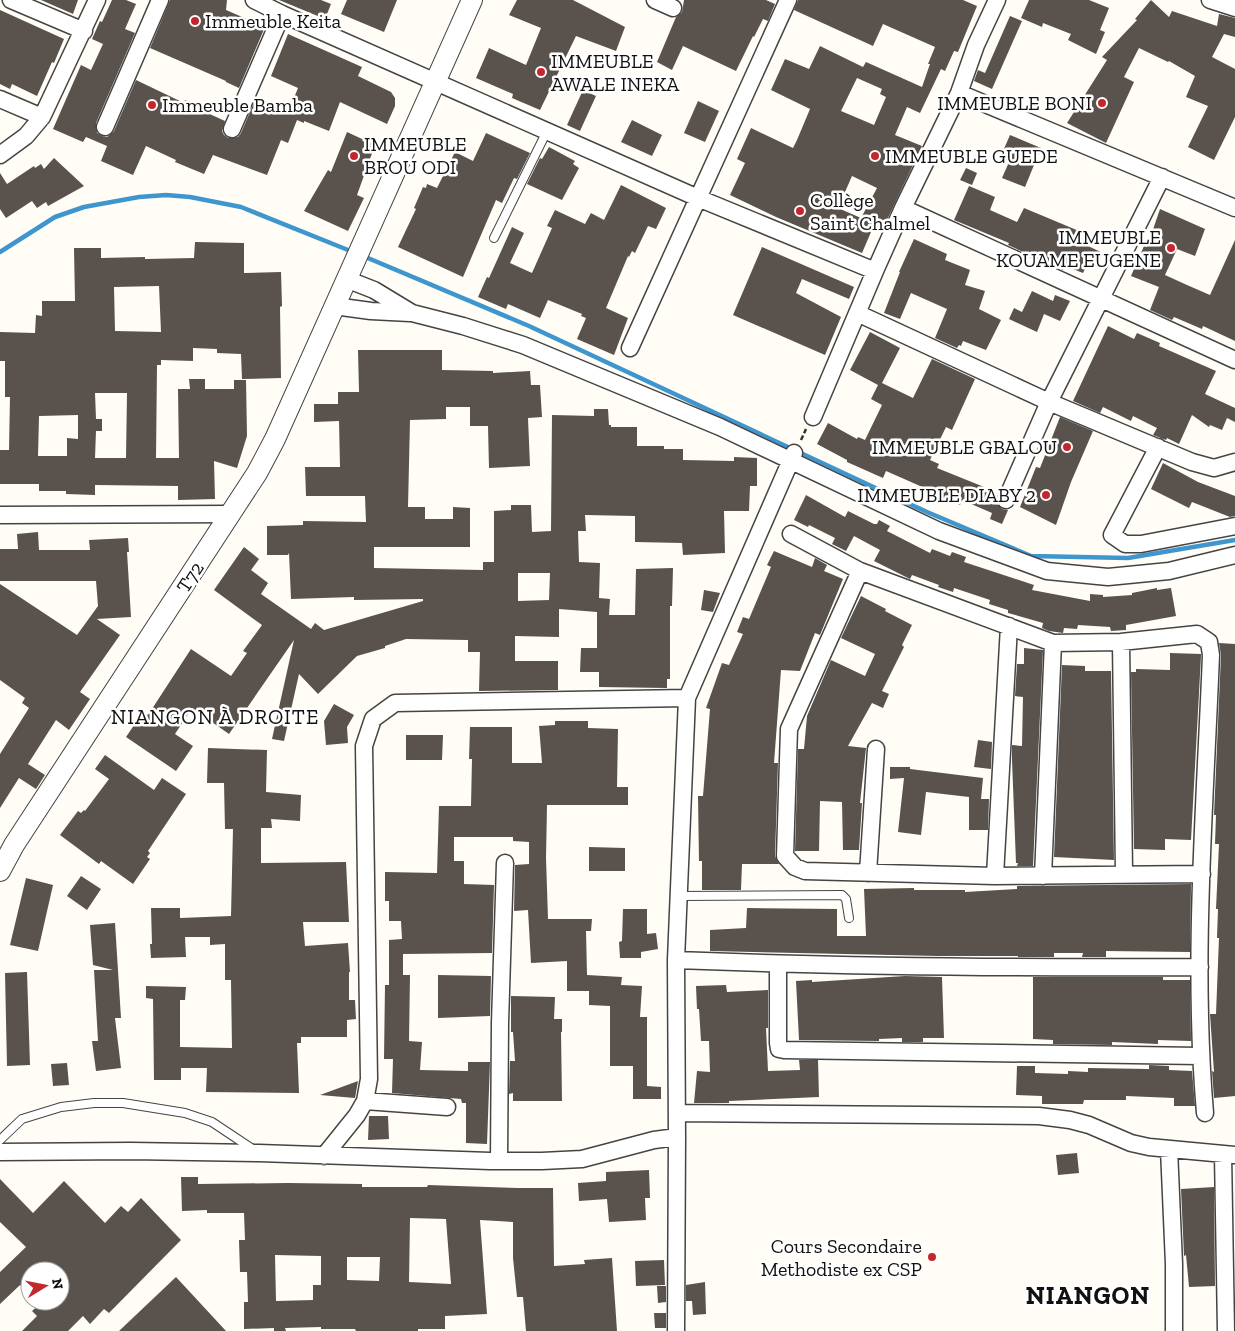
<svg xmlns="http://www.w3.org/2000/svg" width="1235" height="1331" font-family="'Zilla Slab',serif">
	<rect width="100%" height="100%" fill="#fffdf5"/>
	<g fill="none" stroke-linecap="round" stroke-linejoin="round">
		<path stroke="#3f96cf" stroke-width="4.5" d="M0,252L55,217L84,207L139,197L166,195L190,197L241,207L353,252
			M363,256L529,326L927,512L1031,556L1128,558L1235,540"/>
	</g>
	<path fill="#5a524d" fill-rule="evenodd" d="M41,0H78L73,14Z
		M112,0H126L136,4L125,29L135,33L96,123L97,133L102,136L107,137L114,131L136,80L184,103L185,100L204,108L203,111L225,121L222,131L224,135L228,138L238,137L241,133L256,98L283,110V108L289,110L298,88L271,76L288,34L362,67L358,76L391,92L395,98V106L387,124L340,102L329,131L304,121V123L297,120L288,143L281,140L267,175L213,155L204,174L175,162L176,160L146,146L133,175L101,161L107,146L86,137L83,142L53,129L81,65L91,70L103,44L92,39L100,21L102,22Z
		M170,0H227L226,10L265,27L239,88L226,82V81L150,48Z
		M279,0H321L331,4L325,19Z
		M347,0H397L384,32L341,14Z
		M517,0H573L625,27L616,51L576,36L540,110L512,98L513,94L476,78L489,48L526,65L541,28L509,15Z
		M684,0H766L775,4L768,21L763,19L754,37L753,36L736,71L683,46L672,70L657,62L676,17L682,12Z
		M798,0H963L977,6L958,52L954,51L945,71L941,69L920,113L907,107L895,135L922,146L886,222L877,218L862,253L776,217L730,195L745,163L737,159L751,128L793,148L797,140L810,109L771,90L785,59L809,69L820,46L863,67L866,62L922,87L930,64H928L935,47L883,24L873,46L794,10ZM857,78L882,89L880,94L886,97L874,125L841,111ZM852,176L877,188L861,218L838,208Z
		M1029,0H1089L1109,8L1100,30L1105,32L1096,54L1068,40L1071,34L1043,23L1042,27L1021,18Z
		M1151,0L1169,17L1172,11L1217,26L1219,14L1235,18V37L1224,34L1212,57L1235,69V117L1214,160L1188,147L1208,106L1186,97L1195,76L1169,61L1168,62L1139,48L1124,77L1134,82L1106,143L1067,123L1107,60L1102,57L1137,20L1135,19Z
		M0,10L64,39L54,63L52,62L37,96L12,84L10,89L0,84Z
		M1010,16L1022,21L992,89L974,81L978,70L985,73Z
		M583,90L596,96L580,131L567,125Z
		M698,101L719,111L705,142L684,133Z
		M632,120L662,135L652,156L621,142Z
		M347,132L375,145L357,195L364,198L348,231L304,211L328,170L331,172Z
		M486,133L530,153L517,179L514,178L502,203L496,200L463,277L398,247L416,209L414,208L423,187L426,188L427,184L437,188L455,152L473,161Z
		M1010,135L1041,148L1025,187L1002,178L1009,162L1000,158Z
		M549,147L575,161L573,164L579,168L562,200L527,184L540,158L542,159Z
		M54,158L84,186L48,206L46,202L37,208L32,201L6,218L0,209V173L7,184L34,166L35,168L41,164L44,169Z
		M966,168L977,173L972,185L960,180Z
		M621,185L666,208L656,229L648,226L635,253L632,251L629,257L628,256L606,308L628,318L614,355L577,339L586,318L581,316L582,314L548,300L540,318L508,304L506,309L478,297L487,277L489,278L512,227L524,233L510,263L532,273L552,228L547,226L555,210L585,224L591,213L604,220Z
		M969,186L995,197L990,210L1017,222L1024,208L1079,231L1075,240L1103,253L1097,266L1088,263L1083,273L1065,266L1063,270L1008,245L1009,243L954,220Z
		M1160,209L1205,229L1195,256L1177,249L1165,275L1187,285L1210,295L1235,240V341L1203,326L1202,329L1174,317L1172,320L1150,310L1159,287L1131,276L1144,246L1147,247Z
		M914,239L947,254L945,260L970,270L965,285L985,291L979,309L1001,320L986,350L963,341L961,346L959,345L957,348L935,338L947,309L911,293L900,319L884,313L900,272H899Z
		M195,242L244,243V273L281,272L282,306L280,307L281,378L242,379L241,354L217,353V349L193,348V361L161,360V365H157L156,458H179L178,389H190L189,379H205V389H234V380H246L247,436L237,468L214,461L215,499L178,500V486L95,485V495L66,494V491H39V484H0V450H9L10,397H5V361H0V332L35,333L36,315L42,316V301H75L74,248H101V258L145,257V259L194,258ZM159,286L161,332L115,331L114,287ZM95,393H127L126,458H95L96,431H102V419H96ZM78,415V439L67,438V456H38L39,416Z
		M762,247L854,287L849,299L802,279L796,293L841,317L825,355L733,315Z
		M1032,291L1053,301L1055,295L1070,301L1060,321L1044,314L1037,332L1009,319L1014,308L1022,312Z
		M1108,326L1134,339L1137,333L1160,343L1159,346L1216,371L1205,394L1235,408V422L1227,418L1222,430L1210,425L1209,427L1192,415L1179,444L1167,438L1166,440L1153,435L1157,428L1133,416L1131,421L1103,407L1100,413L1073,401Z
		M870,332L900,348L882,383L913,398L932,359L975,379L952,430L946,427L930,460L939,464L937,468L994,491L991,499L996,501L1002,509L1008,510L1002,524L990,519L992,513L962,500L960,505L952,502L935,495L936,493L886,471L883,478L847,462V460L817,444L828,423L857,439L858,437L865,440L882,405L871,399L878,385L850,370Z
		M358,350H442V370L493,371V373L530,371L531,385H540L542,417L528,418L530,466L489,468L488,426H470V407H446V419L410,420L408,507H425V519H453V507L470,508V547H374V568L483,570V562H494V511L511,510V505H531L532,532L551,531L552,415L594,416V409H608L609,425H611V427H637V446H664V449H683V460L734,461V457L757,458V486H750L749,511H724L725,553L683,555L682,543L635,542V516L585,515L586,531H578L579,562L600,563L599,598L610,599L609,615H635L636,569L673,568L672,606H670V679H667V688L599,687V672H580L581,648H597V612L559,609V637L515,636V661H558V690L479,691L480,652H468V640L406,639L385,646V648L357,656L318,694L299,674L284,741L272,739L294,640L229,734L192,708L175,734L193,746L176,771L126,737L143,712L148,715L191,649L231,676L247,653L243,651L262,625L214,590L244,547L259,559L251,570L268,583L261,594L311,629L315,623L324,630L423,601V599L354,600V597L291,599L289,553L288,555H267V526L303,525V521L366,522L365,496H306L305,467H340L339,421L314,422V404H338V392H359ZM518,573H550L549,600L518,601Z
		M1060,417L1093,431L1071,482L1056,525L1020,507L1036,467L1040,468Z
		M1163,463L1198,482L1235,496V516L1230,517L1192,502L1189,508L1151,489Z
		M806,495L845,517L848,511L874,524H877L879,520L890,526L887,531L930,553L932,549L950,556L952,552L966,557L964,562L1034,585L1032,590L1090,601V594L1103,595V597L1132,595V593L1157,588V590L1171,588L1176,616L1126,625V630L1111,631L1110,627L1078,625L1077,629L1064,628L1063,633L1049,631L1042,628L1043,623L1008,613V610L989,604L990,600L954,588L953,592L938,587L939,585L912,575L910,579L874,561L880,550L854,536L846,551L832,544L835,538L809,525L808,527L794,520Z
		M38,532L39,550H90L89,540L128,538L129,552H127L131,617L97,619L120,635L80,692L90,699L69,730L56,720L28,764L45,775L36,789L19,778L0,808V754L29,708L22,703L25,698L0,680V584L77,635L98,606L96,581H0V549H18L17,534Z
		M774,551L812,567L815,558L827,565L824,571L843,579L820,635L815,633L800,671L781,670L774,763H778L775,856L779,864H742L741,890H702V861H699L698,796H703L710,709L706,708L722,663L729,665L743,634L737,632L743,617L749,619L771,567L767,565Z
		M704,590L720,593L713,612L701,610Z
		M861,596L886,609L885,611L912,625L902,645L904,647L882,691L889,694L883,708L872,703L848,746L866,748L860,803H862L859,850H843L842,802L820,801L819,851H795L798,749H804L807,716L831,660L865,676L875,654L841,638Z
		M1219,643L1235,644V1096L1214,1098L1212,1071L1214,1072L1210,1014H1216L1219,938H1217L1218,909H1216L1219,844H1215L1216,815H1214L1221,655Z
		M1024,648L1043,650L1033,866H1017L1018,863H1016L1012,760V745L1022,746L1023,697L1015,696L1017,664H1024Z
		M1170,653L1201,654V656L1191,840L1165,839V850L1134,849L1131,672H1136V669L1170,670Z
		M1062,665L1085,666V671H1111L1114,860L1054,857Z
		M334,704L354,715L347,727L348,743L326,745L324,721Z
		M555,721H588V728L618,729L617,787H628V805H547L546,858L548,919H592L591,931H586L587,975L622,977L621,985L642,986L640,1017H647V1086L661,1087V1099H633V1066H610V1006L589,1005V991H567V961L531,963L528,910L514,911L515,865L529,864V842L513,841V837H454V861H464V884L494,885L492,953L403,954V975H410L409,1041L422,1042L420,1070L468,1071V1062H490L487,1144L466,1143V1103H462L461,1099L392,1093L393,1059H384L385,985H389V940L402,939L401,921H389V901H385V872L437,873L439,806H471L472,759H469L470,727H512V763H542L539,726L555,725Z
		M406,735H443L442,760H406Z
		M978,740L992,742L991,769L974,767Z
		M208,748L267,750L266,792L301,795L300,821L271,819L272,828H261V863L346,862L349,922H303L305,946L348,943L350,972H349V1000H355L356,1019L347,1020V1037H301V1043H297L299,1093L206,1092L207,1068H181V1080H154L153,999L146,998V986L186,987L185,1000H180V1047L232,1048L231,980H225V944L210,945V937H185L186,957L151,958L150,944H152L151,908H180V918L231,916L233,829H225L224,783H207Z
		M105,755L154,790L162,778L186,794L148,851L150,853L147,857L150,859L133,884L101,861L99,864L60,835L78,811L81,813L84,810L85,811L109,779L95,769Z
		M890,767H910V769L983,778L981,799H989L988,830H969V797L926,792L921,835L898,832L904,778L890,779Z
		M589,847L625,848V871H589Z
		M81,876L101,889L87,910L67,896Z
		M26,878L53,885L38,951L10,945Z
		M1191,884L1190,952L1106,951V957H1082L1083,953H1054V957H1018V956H938L710,951V930L746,928L747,908L837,909V936H866L864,889L914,888V890H965V892L1017,889V886Z
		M623,909H647V934L656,933L658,949L641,952V958H620L619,942L622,941Z
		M115,923L121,1018H115L121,1068L96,1071L92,1041H98L94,970H113L93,965L90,925Z
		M27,972L30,1065L7,1066L5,973Z
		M438,975L491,976L490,1016L438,1018Z
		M905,976L942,977L944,1038H923V1042H902V1038L879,1039V1041L799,1040L796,981L812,980V982Z
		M1033,977H1163V980H1190L1191,1041L1158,1040V1044L1112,1042V1045L1053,1044V1040L1033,1039Z
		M726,985L727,992L768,990V1028H766L768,1071L800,1070L799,1060H818L819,1097L729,1101V1103H694L697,1071L710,1072L709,1041H701L699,1009H697L696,986Z
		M511,996L555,997L554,1019H562V1032H561L562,1101H513V1093L509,1094L510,1061H515L513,1032H511Z
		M67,1063L69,1085L53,1086L51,1064Z
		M1149,1065L1169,1066V1070L1192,1071L1195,1106H1174V1098L1126,1096V1100H1084L1083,1104H1042V1096L1016,1095L1017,1066H1035V1073L1068,1074V1071L1088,1072V1068L1149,1069Z
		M358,1081L355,1098L320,1095Z
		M369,1116H388L389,1139L368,1140Z
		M1077,1153L1079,1173L1058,1175L1056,1155Z
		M649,1170L650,1198H645L646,1220L609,1222L607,1199L579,1201L578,1183L606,1181V1172Z
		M181,1177H198V1184L288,1183L362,1184V1187H427L428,1185L519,1188H553L554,1266L585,1264L584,1260L612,1258L617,1331H526L523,1297H517L513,1258V1222L480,1220L487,1314L445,1316V1329H418V1331H356L355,1329H321V1327L285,1328L286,1331H274V1328L244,1329V1302H248L247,1272H240L239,1240H245L244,1213H207V1210L182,1211ZM410,1218L446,1219L451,1284L409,1282ZM275,1255L321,1256V1285H313V1300L276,1301ZM347,1257H380L379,1281L347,1280Z
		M0,1179L33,1213L64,1181L105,1223L121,1206L128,1212L141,1198L181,1240L109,1313L104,1309L90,1324L83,1316L68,1331H22L37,1316L32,1311L43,1301H60V1271H30V1296L20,1285L0,1304V1272L26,1247L0,1222Z
		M1214,1187L1215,1286L1189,1287L1186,1255L1184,1256L1181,1189Z
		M664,1260L665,1285L636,1286L635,1261Z
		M176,1277L226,1331H119Z
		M705,1282L706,1314L693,1315L692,1301H686V1285Z
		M657,1286H666V1302L658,1303Z
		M654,1313H666V1328H655Z"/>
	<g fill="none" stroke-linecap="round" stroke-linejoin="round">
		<defs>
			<path id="service" d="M494,238L547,131
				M678,896L842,895L846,899L849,918
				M0,1140L22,1119L61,1107L94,1103H123L185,1113L212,1122L254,1150"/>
			<path id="minor" d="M11,0L84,31
				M254,0L282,14L698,198L875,271L903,208L959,93L976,45L997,0
				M655,0L673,8
				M1210,0L1235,8
				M959,93L1235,208
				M0,99L42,117
				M105,127L160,0
				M232,129L282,14
				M0,155L26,136L42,117L97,0
				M903,208L1235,360
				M346,279L374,290L412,313L463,326L523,345L720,427L939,531L1047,571L1108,577L1169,571L1235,555
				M334,306L371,311L410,313
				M857,313L1049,402L1192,462L1214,468L1235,462
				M630,348L788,0
				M813,417L875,271
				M1158,447L1112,535L1125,544H1141L1235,526
				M1006,500L1049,402L1162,177
				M0,515L231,514
				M791,534L860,571L1053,643L1121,642L1197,634L1209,642L1211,655C1205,807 1192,961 1205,1113
				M860,571L789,729L785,856L795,867L805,871L995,876L1202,874
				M1121,642L1124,873
				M868,873L876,749
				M995,876L1009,626
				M1043,876L1053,643
				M676,960C850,967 1025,968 1200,967
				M778,964V1043L779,1049L784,1050L1200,1056
				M365,1101L447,1107
				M677,1113L1039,1116L1070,1120L1089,1125L1131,1143L1149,1147L1235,1155
				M1169,1149L1174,1264V1331
				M0,1152L131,1151L259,1153L490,1161H542L582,1159L654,1140L677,1137
				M1223,1154L1226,1331
				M324,1156L357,1115L365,1101L369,1079L364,746L373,719L395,703L687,698
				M499,1161L500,1023L505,863
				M676,1331L677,1137L676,960L687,698L794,453"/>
			<path id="tertiary" d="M0,871L14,845L257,473L275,439L472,0"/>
		</defs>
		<use href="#service" stroke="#444" stroke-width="10"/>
		<use href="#minor" stroke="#444" stroke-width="19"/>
		<use href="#tertiary" stroke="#444" stroke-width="22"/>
		<path stroke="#333" stroke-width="2.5" stroke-dasharray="5 2.5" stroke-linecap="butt" d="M801,440L806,429"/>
		<use href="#service" stroke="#fff" stroke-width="8"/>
		<use href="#minor" stroke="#fff" stroke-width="16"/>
		<use href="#tertiary" stroke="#fff" stroke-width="20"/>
	</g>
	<g fill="#c4262e" stroke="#fff" stroke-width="2">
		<circle cx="195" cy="21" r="5"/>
		<circle cx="541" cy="72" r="5"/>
		<circle cx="1102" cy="103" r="5"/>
		<circle cx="152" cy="105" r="5"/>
		<circle cx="354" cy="156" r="5"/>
		<circle cx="875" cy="156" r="5"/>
		<circle cx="800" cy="211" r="5"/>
		<circle cx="1171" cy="248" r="5"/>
		<circle cx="1067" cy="447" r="5"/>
		<circle cx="1046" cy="495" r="5"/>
		<circle cx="932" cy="1257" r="5"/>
	</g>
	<g text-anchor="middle" stroke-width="5" stroke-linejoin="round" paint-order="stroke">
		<g font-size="20" fill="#111" stroke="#fff" text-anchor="start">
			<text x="205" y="28">Immeuble Keita</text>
			<text x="551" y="68">IMMEUBLE<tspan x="551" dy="23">AWALE INEKA</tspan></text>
			<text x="1092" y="110" text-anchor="end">IMMEUBLE BONI</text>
			<text x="162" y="112">Immeuble Bamba</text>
			<text x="364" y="151">IMMEUBLE<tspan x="364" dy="23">BROU ODI</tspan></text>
			<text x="885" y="163">IMMEUBLE GUEDE</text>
			<text x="810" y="207">Collège<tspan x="810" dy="23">Saint Chalmel</tspan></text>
			<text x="1161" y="244" text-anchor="end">IMMEUBLE<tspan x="1161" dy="23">KOUAME EUGENE</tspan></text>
			<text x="1057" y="454" text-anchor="end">IMMEUBLE GBALOU</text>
			<text x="1036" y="502" text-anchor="end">IMMEUBLE DIABY 2</text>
			<text x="922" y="1253" text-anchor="end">Cours Secondaire<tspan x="922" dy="23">Methodiste ex CSP</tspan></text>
		</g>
		<g font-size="20" fill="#111" stroke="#fff">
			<text transform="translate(190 577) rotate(-57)" y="7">T72</text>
		</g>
		<g font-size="21" letter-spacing="1" fill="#111" stroke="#fff">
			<text x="215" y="724">NIANGON À DROITE</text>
		</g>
		<g font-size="25" font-weight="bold" letter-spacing="1" fill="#111" stroke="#fff">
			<text x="1088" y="1304">NIANGON</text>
		</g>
	</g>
	<g transform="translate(45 1286) rotate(80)"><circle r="24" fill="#ffffff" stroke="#a0a0a0"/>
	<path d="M0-4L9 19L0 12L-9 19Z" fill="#c4262e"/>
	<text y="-8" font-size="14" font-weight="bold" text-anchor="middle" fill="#111111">N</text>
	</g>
</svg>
